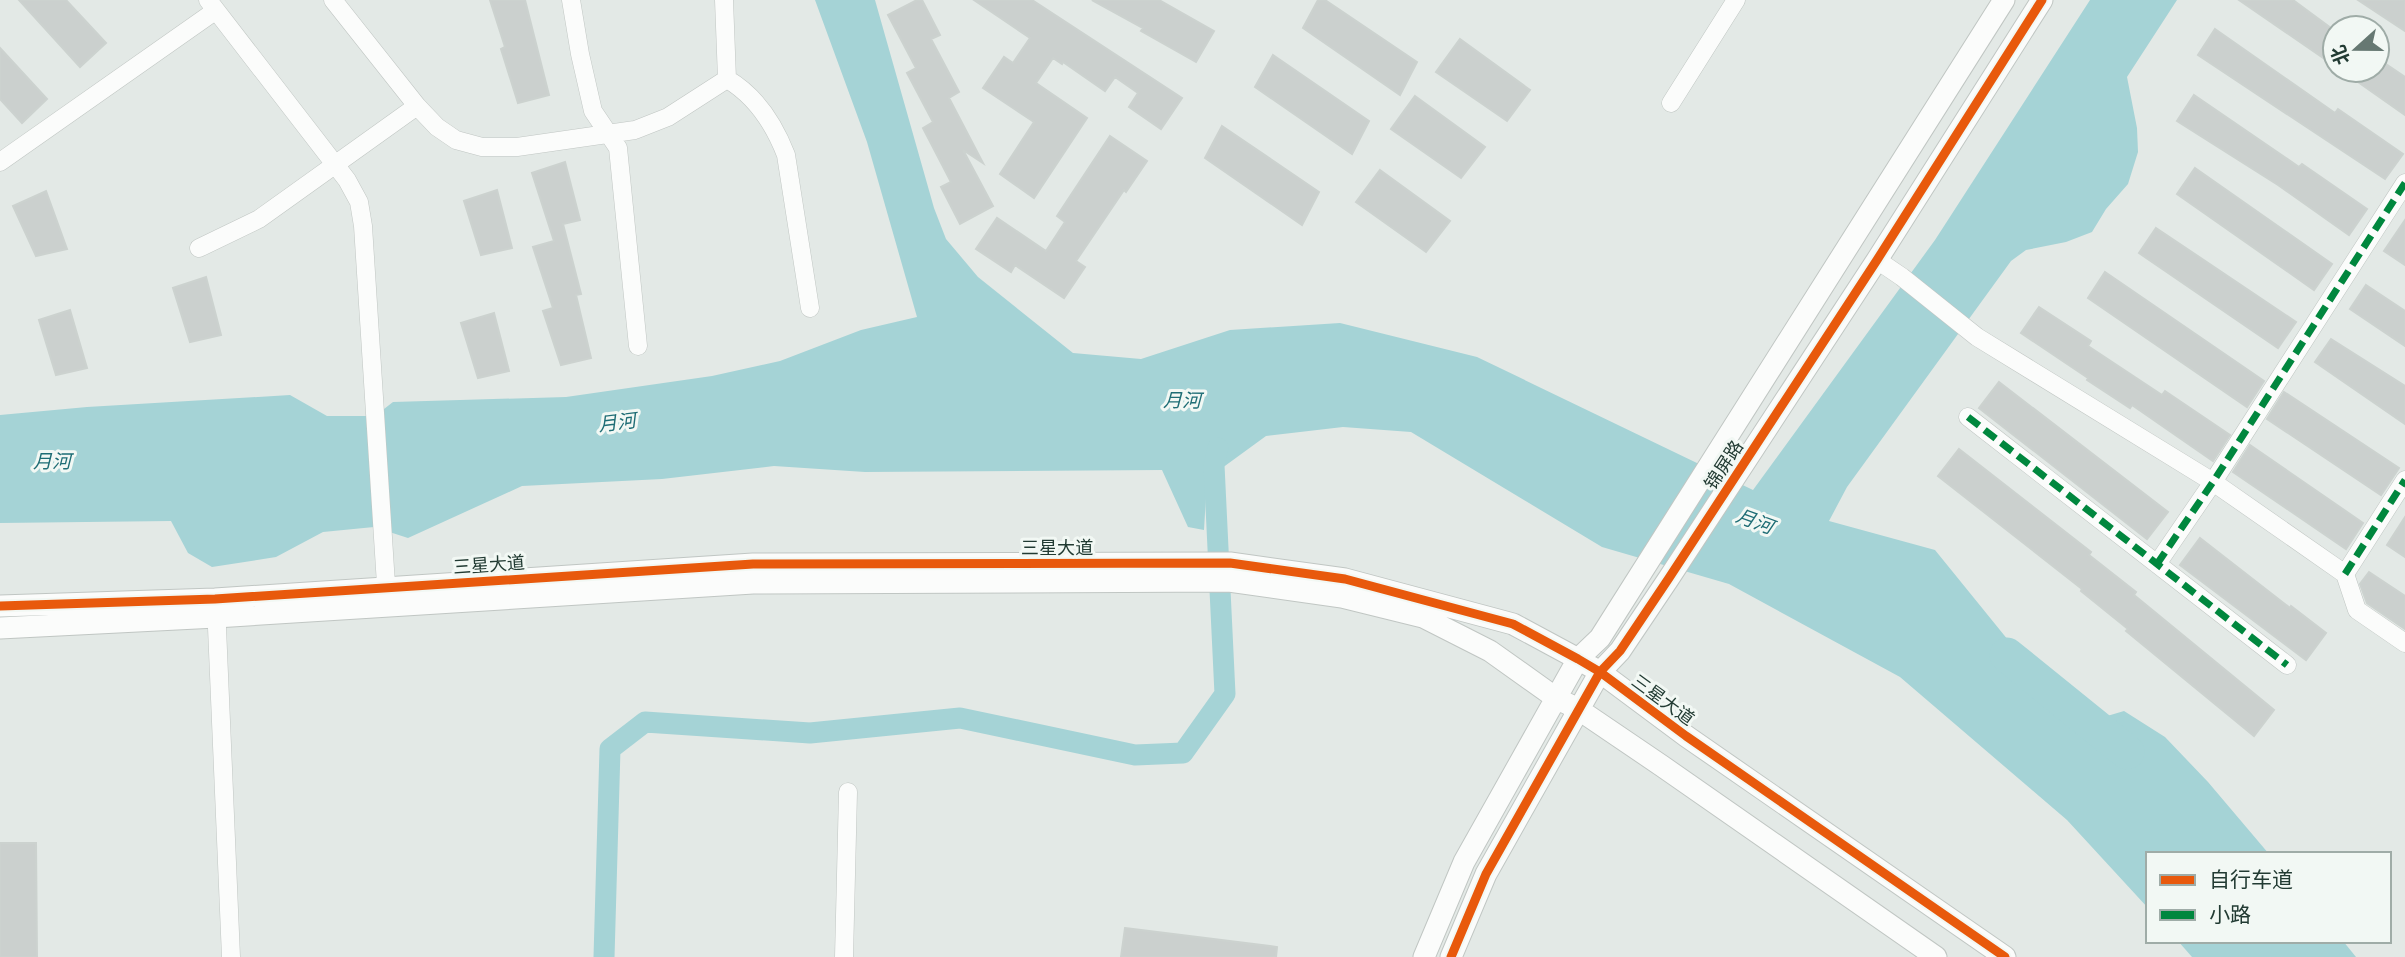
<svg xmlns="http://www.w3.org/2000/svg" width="2405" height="957" font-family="'Open Sans','Noto Sans SC',sans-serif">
	<rect width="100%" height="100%" fill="#e3e9e6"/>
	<path fill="#a5d3d6" d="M815,0H875L934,208L946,239L978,277L1073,353L1141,359L1230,330L1340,323L1477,357L1753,490L1935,240L2090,0H2177L2127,77L2137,128L2138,152L2128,184L2106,209L2092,232L2066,242L2026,250L2011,261L1847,487L1829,521L1935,550L2077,725L2124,711L2165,737L2208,782L2269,854H2148V908L2067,820L1900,677L1729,584L1602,547L1411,432L1343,427L1266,436L1207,479L1204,530L1188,527L1162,470L865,472L774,466L662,479L522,486L408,538L374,527L323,532L276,557L212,567L188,553L171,521L0,523V415L87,407L290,395L327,416H375L393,402L566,397L712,376L780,361L861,330L917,317L867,142Z
		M2178,941H2343L2356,957H2192Z"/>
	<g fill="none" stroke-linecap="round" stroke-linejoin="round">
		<path stroke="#a5d3d6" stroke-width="21" d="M604,957L610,749L645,722L810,733L960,718L1135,755L1183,753L1225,694L1214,465L1218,448"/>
		<path stroke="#a5d3d6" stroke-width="35" d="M2007,655L2127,752"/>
	</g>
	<path fill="#cbd0ce" stroke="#ccd2cf" stroke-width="2" d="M19,0H66L106,43L80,67Z
		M490,0H525L549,95L518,103L501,49L505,47Z
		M917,0H922L940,35L931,39L959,92L949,98L983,163L963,150L993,206L960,224L941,187L951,182L923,128L933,122L907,73L916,68L888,15Z
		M974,0H1032L1182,98L1161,129L1129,107L1138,93L1115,77L1105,91L1063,62L1062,64L1053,58L1036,83L1087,118L1034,198L1000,174L1034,122L983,88L1004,57L1013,63L1030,38Z
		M1092,0H1159L1214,31L1196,62L1141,31L1143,28Z
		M1318,0H1325L1417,62L1400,95L1303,28Z
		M2239,0H2293L2335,31V66Z
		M2358,0H2405V31Z
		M2215,29L2335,113L2338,109L2403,154L2385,179L2198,55Z
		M1460,39L1530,90L1507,121L1436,72Z
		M0,48L47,99L22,123L0,99Z
		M1273,55L1369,121L1352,154L1255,87Z
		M2377,58L2405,77V115L2341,70H2377Z
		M2194,95L2299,167L2302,164L2367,209L2349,235L2278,185L2177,121Z
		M1415,96L1485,147L1461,178L1391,129Z
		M1222,126L1319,192L1302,225L1205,158Z
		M1110,136L1147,161L1126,192L1124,190L1076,261L1085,267L1064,298L1015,265L1011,272L976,249L997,218L1046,251L1065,222L1057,216Z
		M565,162L580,220L563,224L581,294L576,295L591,358L561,365L543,311L553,308L533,247L554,241L532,173Z
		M2195,168L2332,264L2314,290L2177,194Z
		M1380,170L1450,221L1426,252L1356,202Z
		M497,190L512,248L481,255L464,201Z
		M46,191L67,249L36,256L13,206Z
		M2405,220V265L2384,251Z
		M2156,228L2296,322L2278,348L2139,253Z
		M2105,272L2264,381L2247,407L2088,298Z
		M206,277L221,335L190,342L173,288Z
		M2366,285L2405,311V346L2350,309Z
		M2039,307L2091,341L2088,346L2162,395L2165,391L2230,435L2213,461L2132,405L2130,408L2087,380L2088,378L2021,333Z
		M70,310L87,368L56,375L39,320Z
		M494,313L509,371L478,378L461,323Z
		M2331,339L2405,386V424L2315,362Z
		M1999,382L2168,512L2147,539L1979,408Z
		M2284,392L2399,468L2381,495L2267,419Z
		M2250,445L2363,523L2346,549L2233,472Z
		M1959,449L2091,552L2089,555L2136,592L2134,595L2274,710L2254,736L2126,631L2128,629L2081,591L2082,589L1938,476Z
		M2405,517V557L2387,545Z
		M2200,538L2290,608L2291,606L2326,633L2306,660L2180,565Z
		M2369,572L2405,596V629L2367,603L2360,584Z
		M0,843H36L37,957H0Z
		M1125,928L1277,947L1276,957H1121Z"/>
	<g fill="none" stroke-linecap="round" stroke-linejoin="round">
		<defs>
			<path id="minor" d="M208,0L347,180L359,202L363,226L387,600
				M333,0L417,106L437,127L456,140L482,147H517L635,130L668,117L727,79
				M571,0L580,54L593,111L618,148L638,346
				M724,0L727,79C756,96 774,124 786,155L810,308
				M1671,103L1736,0
				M0,162L215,11
				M199,248L259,219L417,106
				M1877,260L1902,277L1977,337L2213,482L2345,574L2357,610L2405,643
				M1968,417L2287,665
				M2157,564L2213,482L2405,183
				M2345,574L2405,480
				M216,604L231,957
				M844,957L848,792"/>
			<path id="tertiary" d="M0,606L215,599L753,564L1230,563L1345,579L1513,624L1578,659L1600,672L1686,736L2005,957
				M0,628L216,617L753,583L1229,581L1342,597L1423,617L1490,651L1556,698L1578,709L1662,766L1936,957
				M1424,957L1464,862L1578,659L1600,638L2004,0
				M1451,957L1486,874L1600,672L1620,651L1669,578L1877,260L2042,0"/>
		</defs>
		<use href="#minor" stroke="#c0c6c3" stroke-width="19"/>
		<use href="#tertiary" stroke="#c0c6c3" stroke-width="23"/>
		<use href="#minor" stroke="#fbfcfb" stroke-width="18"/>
		<use href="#tertiary" stroke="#fbfcfb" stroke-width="21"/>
		<path stroke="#00873e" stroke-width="7" stroke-dasharray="14 7" stroke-linecap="butt" d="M1968,417L2287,665
			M2157,564L2213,482L2405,183
			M2345,574L2405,480"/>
		<defs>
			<path id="cycleway" d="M0,606L215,599L753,564L1230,563L1345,579L1513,624L1578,659L1600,672L1686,736L2005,957
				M1451,957L1486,874L1600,672L1620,651L1669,578L1877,260L2042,0"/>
		</defs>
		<use href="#cycleway" stroke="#f2f8f4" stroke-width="13"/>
		<use href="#cycleway" stroke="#e8590c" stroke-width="9"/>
	</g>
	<g text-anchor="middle" stroke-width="6" stroke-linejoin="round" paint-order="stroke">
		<g font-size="18" fill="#223b33" stroke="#f2f8f4">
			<text transform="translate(1724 465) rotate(-57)" y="6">锦屏路</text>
			<text x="1057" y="554">三星大道</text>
			<text transform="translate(489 565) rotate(-4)" y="6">三星大道</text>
			<text transform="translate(1663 700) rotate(36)" y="6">三星大道</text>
		</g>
		<g font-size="19" font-style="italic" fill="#1e6d75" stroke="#f2f8f4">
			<text transform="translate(1182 400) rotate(1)" y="7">月河</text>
			<text transform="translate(617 422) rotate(-7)" y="7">月河</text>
			<text x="52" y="468">月河</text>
			<text transform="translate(1755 521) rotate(20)" y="7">月河</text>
		</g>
	</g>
	<rect x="2146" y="852" width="245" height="91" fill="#f2f8f4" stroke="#9faca7" stroke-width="2"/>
	<rect x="2160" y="875" width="35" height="10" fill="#e8590c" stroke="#9faca7" stroke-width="2"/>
	<text x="2209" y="887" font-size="21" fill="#223b33">自行车道</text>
	<rect x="2160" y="910" width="35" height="10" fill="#00873e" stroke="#9faca7" stroke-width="2"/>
	<text x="2209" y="922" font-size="21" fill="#223b33">小路</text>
	<g transform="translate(2356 49) rotate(249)"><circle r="33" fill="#f2f8f4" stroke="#9faca7" stroke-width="2"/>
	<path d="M0-5L12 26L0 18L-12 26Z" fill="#667872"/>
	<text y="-10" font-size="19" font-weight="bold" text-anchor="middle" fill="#223b33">北</text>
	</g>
</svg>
